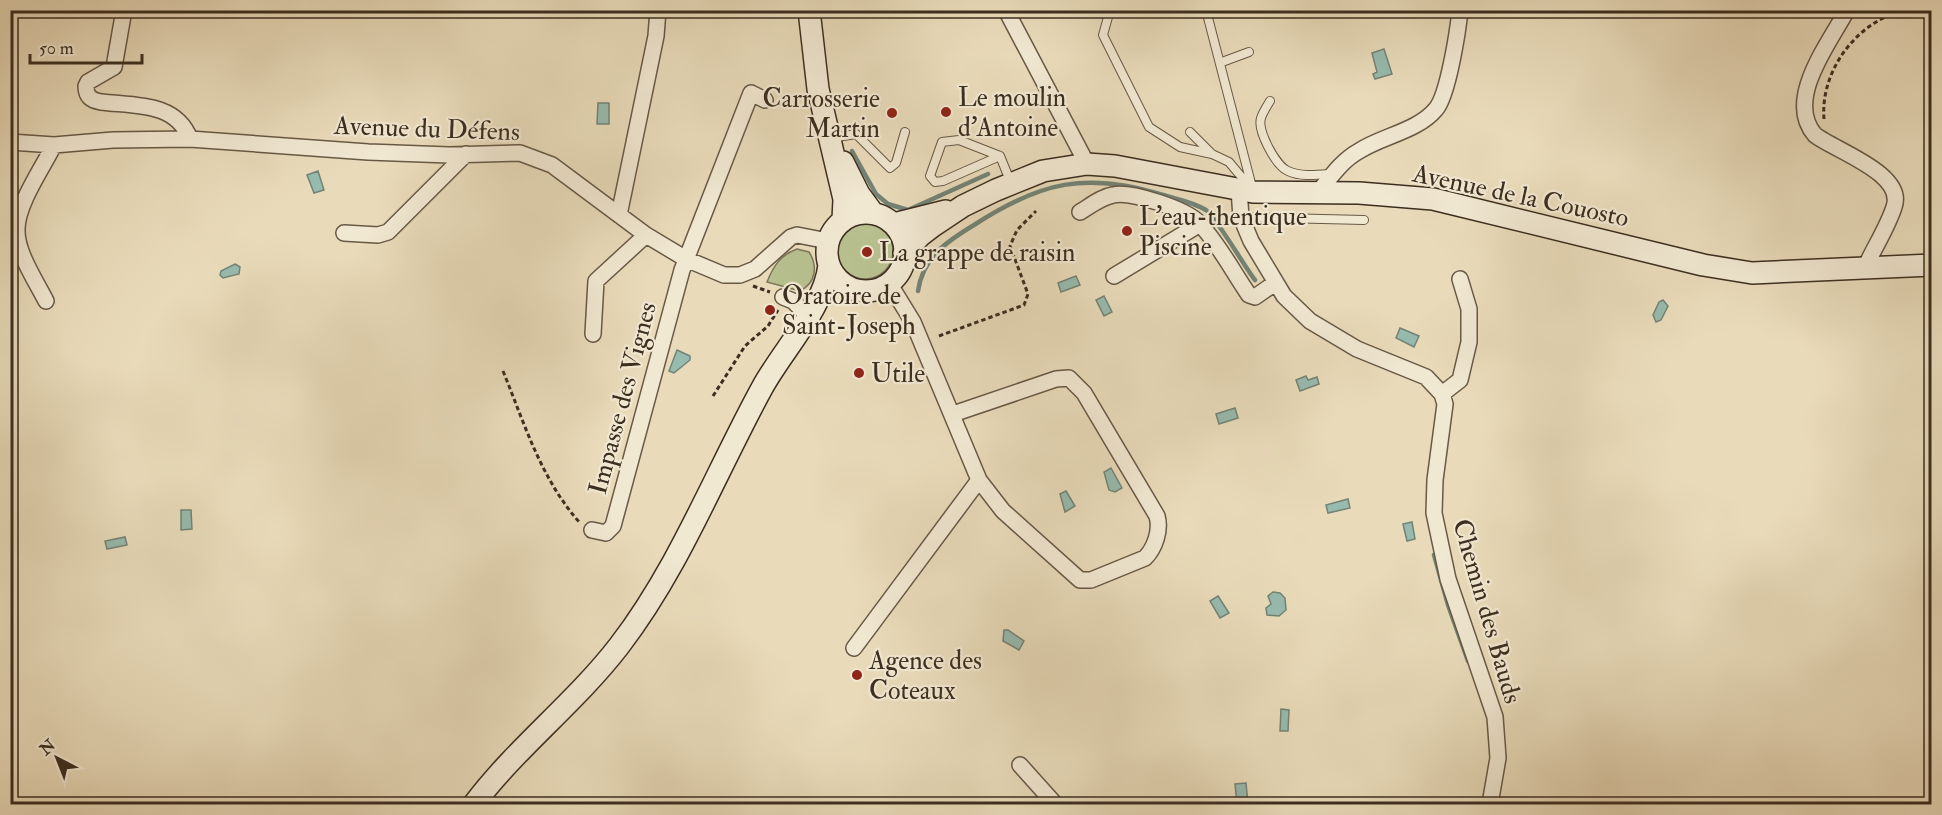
<svg xmlns="http://www.w3.org/2000/svg" width="1942" height="815" font-family="'IM FELL Double Pica',serif">
	<rect width="100%" height="100%" fill="#e9dbba"/>
	<filter id="stains"><feTurbulence type="fractalNoise" baseFrequency=".00333" numOctaves="4"/><feColorMatrix values="0 0 0 0 .2 0 0 0 0 .09 0 0 0 0 .02 0 0 0 .5 -.17"/></filter>
	<radialGradient id="worn" r=".72"><stop offset=".6" stop-color="#630" stop-opacity="0"/><stop offset="1" stop-color="#630" stop-opacity=".3"/></radialGradient>
	<path fill="#b8c08f" stroke="#7a7758" stroke-width="1.5" d="M837 251a28 28 0 1 1 56 0a28 28 0 1 1-56 0Z
		M797,249L809,252C818,266 816,283 800,291L767,282C773,267 780,255 797,249Z"/>
	<path fill="#97bbaf" stroke="#738376" stroke-width="1.5" d="M1384,49L1392,74L1375,79L1373,74L1377,72L1372,53Z
		M598,103H609V124H597Z
		M318,171L324,190L314,193L307,175Z
		M235,264L240,267L239,274L223,278L220,275L221,271Z
		M1076,276L1080,285L1061,292L1058,283Z
		M1104,296L1112,312L1104,316L1096,300Z
		M1663,300L1668,306L1661,320L1656,322L1653,315L1659,302Z
		M1400,328L1419,336L1414,347L1396,338Z
		M677,350L690,356V360L674,373L669,371Z
		M1306,376L1308,380L1317,377L1319,384L1300,391L1296,380Z
		M1235,408L1238,418L1219,424L1216,414Z
		M1111,468L1122,488L1115,492L1109,490L1104,472Z
		M1066,491L1075,506L1065,512L1060,494Z
		M1348,499L1350,508L1328,513L1326,505Z
		M181,510H191L192,529L181,530Z
		M1412,522L1415,539L1407,541L1403,524Z
		M125,537L127,545L107,549L105,541Z
		M1273,592L1280,593L1285,598L1286,610L1279,616L1267,615L1266,608L1271,604L1268,596Z
		M1218,596L1229,613L1220,618L1210,601Z
		M1004,630H1008L1024,641L1019,650L1003,641Z
		M1281,709L1289,710L1288,731H1280Z
		M1246,783L1248,804H1237L1235,784Z"/>
	<g fill="none" stroke-linecap="round" stroke-linejoin="round">
		<path stroke="#738376" stroke-width="4.5" d="M852,151L876,194L888,204L908,210L988,174
			M918,291C923,257 946,242 974,225C1040,182 1086,171 1163,195C1176,199 1193,202 1206,210C1216,217 1244,266 1255,280
			M1434,555L1448,605L1468,661"/>
		<defs>
			<path id="service" d="M1206,10L1253,191
				M1108,17L1103,35L1149,127L1180,147L1212,154
				M1222,62L1249,52
				M1270,101C1267,106 1263,112 1261,118C1257,131 1276,166 1288,171C1301,177 1317,175 1331,174
				M1190,132L1212,154L1229,162L1249,186
				M831,138L856,134L890,168L896,163L905,132
				M1000,156L943,181L935,182L930,176L942,142L959,140L1000,156L1011,183
				M1241,217L1364,220"/>
			<path id="minor" d="M124,10L114,67L88,82L86,86C86,97 91,100 101,102C135,106 176,102 190,139
				M1006,10L1087,164
				M1847,10C1830,42 1784,100 1815,135C1836,151 1906,174 1894,207C1887,229 1873,249 1864,270
				M10,142L54,145L113,140L190,139L368,152L449,155L520,153L552,165L646,235L686,259L724,275H740L755,269L791,237L797,235L828,241
				M1239,190L1241,217L1251,241L1284,296L1310,321L1357,349L1426,377L1442,394L1445,404L1435,480L1434,513L1448,579L1495,717L1498,758L1490,804
				M1317,194C1330,178 1341,161 1359,151C1382,136 1418,131 1436,109C1448,95 1458,31 1460,10
				M1080,212C1090,206 1101,197 1113,195C1131,191 1186,209 1199,223C1219,244 1233,272 1249,295L1255,297L1275,283
				M619,215L656,36L658,10
				M344,233L378,235L388,232L466,154
				M1114,276L1200,224
				M783,297L793,301L812,320
				M46,301C36,281 16,252 17,229C17,204 43,167 54,145
				M593,334L596,281L646,235
				M1442,394L1460,380L1469,342V309L1460,279
				M953,414L1056,379L1069,378L1084,393L1157,516C1161,530 1155,548 1145,558L1091,580H1080L1003,511L979,480
				M592,530L606,533L613,526L682,270L751,93L765,100
				M854,648L979,480L913,322L889,283
				M1020,765L1055,804"/>
			<path id="secondary" d="M809,10L818,89L844,199L843,220
				M843,162L859,194L873,213
				M827 252a39 39 0 1 1 78 0a39 39 0 1 1-78 0Z
				M894,224L946,211
				M904,253L920,236L933,226L963,206L996,190L1043,171L1087,164L1115,166L1253,192L1359,193L1433,199L1703,265L1752,273L1932,265
				M474,804C517,747 575,703 619,646C679,568 715,474 762,388C782,351 825,306 829,265"/>
		</defs>
		<use href="#service" stroke="#675946" stroke-width="10"/>
		<use href="#minor" stroke="#675946" stroke-width="18"/>
		<use href="#secondary" stroke="#3c2e20" stroke-width="24"/>
		<path stroke="#3c2e20" stroke-width="3" stroke-dasharray="4.5 3" stroke-linecap="butt" d="M1824,119C1820,70 1858,20 1906,10
			M753,286L770,292
			M939,336L1024,305L1028,294L1010,246L1017,230L1036,211
			M503,371C525,425 541,479 580,523
			M713,396L745,346L768,326L778,310"/>
		<use href="#service" stroke="#f1e8d2" stroke-width="8"/>
		<use href="#minor" stroke="#f1e8d2" stroke-width="15"/>
		<use href="#secondary" stroke="#f1e8d2" stroke-width="21"/>
	</g>
	<g fill="#8f2418" stroke="#f1e8d2" stroke-width="2">
		<circle cx="946" cy="112" r="6"/>
		<circle cx="892" cy="113" r="6"/>
		<circle cx="1127" cy="231" r="6"/>
		<circle cx="867" cy="252" r="6"/>
		<circle cx="770" cy="310" r="6"/>
		<circle cx="859" cy="373" r="6"/>
		<circle cx="857" cy="675" r="6"/>
	</g>
	<g text-anchor="middle" stroke-width="4.5" stroke-linejoin="round" paint-order="stroke">
		<g font-size="26" fill="#3c2e20" stroke="#f1e8d2" text-anchor="start">
			<text x="958" y="106">Le moulin<tspan x="958" dy="30">d'Antoine</tspan></text>
			<text x="880" y="107" text-anchor="end">Carrosserie<tspan x="880" dy="30">Martin</tspan></text>
			<text x="1139" y="225">L’eau-thentique<tspan x="1139" dy="30">Piscine</tspan></text>
			<text x="879" y="261">La grappe de raisin</text>
			<text x="782" y="304">Oratoire de<tspan x="782" dy="30">Saint-Joseph</tspan></text>
			<text x="871" y="382">Utile</text>
			<text x="869" y="669">Agence des<tspan x="869" dy="30">Coteaux</tspan></text>
		</g>
		<g font-size="26" fill="#3c2e20" stroke="#f1e8d2">
			<text transform="translate(427 128) rotate(2)" y="9">Avenue du Défens</text>
			<text transform="translate(1521 195) rotate(12)" y="9">Avenue de la Couosto</text>
			<text transform="translate(622 398) rotate(-75)" y="9">Impasse des Vignes</text>
			<text transform="translate(1488 611) rotate(74)" y="9">Chemin des Bauds</text>
		</g>
	</g>
	<rect width="1942" height="815" fill="none" stroke="#e9dbba" stroke-width="36"/>
	<rect x="12" y="12" width="1918" height="791" fill="none" stroke="#3c2e20" stroke-width="3"/>
	<rect x="18" y="18" width="1906" height="779" fill="none" stroke="#3c2e20" stroke-width="1.5"/>
	<g transform="translate(57 758) rotate(318)" stroke="#f1e8d2" stroke-width="4.5" paint-order="stroke">
	<path d="M0-4.5L10 22L0 15L-10 22Z" fill="#3c2e20"/>
	<text y="-9" font-size="16" font-weight="bold" text-anchor="middle" fill="#3c2e20">N</text>
	</g>
	<path d="M30 54v9h112v-9" fill="none" stroke="#3c2e20" stroke-width="3"/>
	<text x="39" y="54" font-size="18" fill="#3c2e20" stroke="#f1e8d2" stroke-width="4.5" paint-order="stroke">50 m</text>
	<rect width="100%" height="100%" filter="url(#stains)"/>
	<rect width="100%" height="100%" fill="url(#worn)"/>
</svg>
